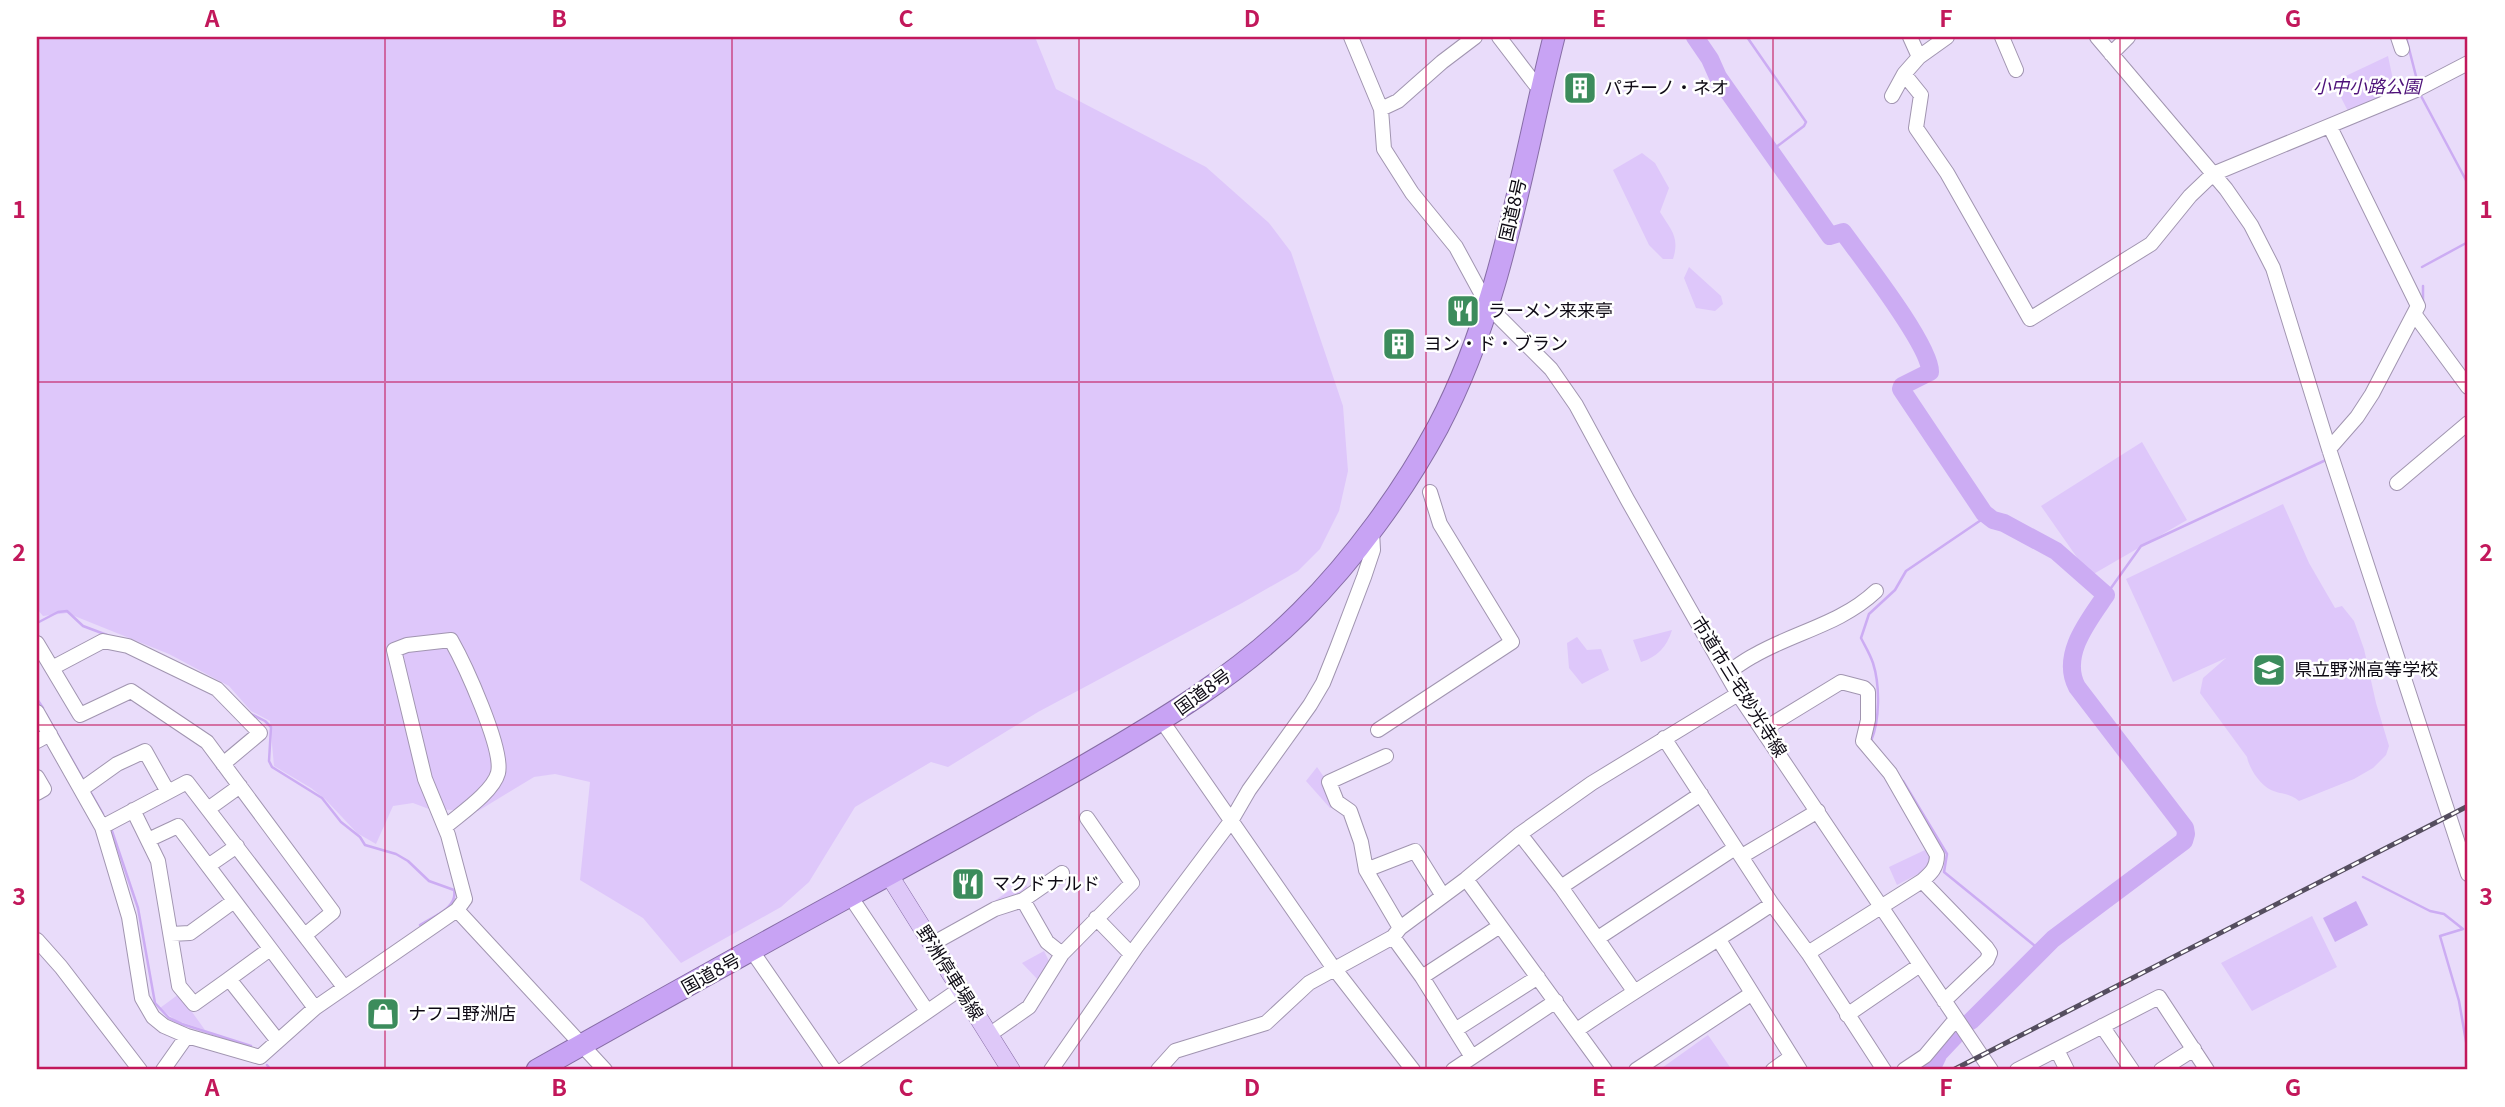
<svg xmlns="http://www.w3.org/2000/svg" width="2505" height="1107" font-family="Georgia,'Noto Sans JP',serif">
	<rect width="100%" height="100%" fill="#e9dcfa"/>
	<path fill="#dec7fa" d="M37,37H1035L1056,89L1206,167L1269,223L1291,252L1343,406L1348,471L1339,511L1320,549L1298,571L1242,603L1038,712L948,767L931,762L855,807L809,882L781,907L681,963L643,918L580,880L590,782L555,774L534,777L478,811L429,809L413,803L393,806L376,844L357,833L325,799L311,788L274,766L270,721L251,711L229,686L169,654L67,613L43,616L37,609Z
		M2388,56L2396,94L2350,115L2333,82Z
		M1642,153L1655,163L1669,188L1660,212C1671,230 1680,237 1673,259H1663L1649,245L1613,170Z
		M1689,267L1721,296L1723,304L1715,311L1696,308L1684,278Z
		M2142,442L2187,520L2090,576L2041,506Z
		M2283,504L2309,563L2335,608L2342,606L2354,621L2364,649L2376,703L2389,746L2386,755L2373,768L2354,779L2299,801C2288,792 2282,795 2271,790C2260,785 2249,768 2247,757L2200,693L2203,678L2226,658L2173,682L2126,579Z
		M1672,630C1667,647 1657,657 1641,662L1633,640Z
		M1577,637L1587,650L1601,649L1609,670L1582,684L1569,668L1567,643Z
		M1317,767L1326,780L1335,805L1330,808L1306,781Z
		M1927,849L1930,861L1922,872L1897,885L1889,867Z
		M1023,881L1031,892L990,904Z
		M2312,916L2337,967L2252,1011L2221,963Z
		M1044,951L1051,965L1040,982L1022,963Z
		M179,994L205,1030L175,1020L160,1008Z
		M1708,1035L1732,1070H1659Z"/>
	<path fill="#ccacf3" d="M2356,901L2368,925L2335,942L2323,918Z"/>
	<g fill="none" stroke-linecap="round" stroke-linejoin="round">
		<path stroke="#ccacf3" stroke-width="2.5" d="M1747,37L1806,122L1804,126L1771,151
			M2406,37L2418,84
			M2420,94L2468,184
			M2422,267L2468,242
			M2423,286V303
			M2106,595L2141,546L2328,459
			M37,623L58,612L67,611L83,626L107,635
			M37,699L43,708
			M46,714L83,779
			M251,714L265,721L271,727L269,761L272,767L322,798L341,822L360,837L365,845L396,854L408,861L429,881L454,890C458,908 434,916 420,925
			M1873,743L1871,741C1880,720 1880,685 1873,663C1870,654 1865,646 1861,638L1869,614L1895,590L1906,571L1987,516
			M1903,781L1947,854L1944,872L2040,950
			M91,793L103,814
			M112,831L138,908L155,1003L169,1018L182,1024L251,1046
			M2363,877L2430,911L2444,914L2463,929L2440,936L2459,1001L2468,1053
			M267,1065L271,1070"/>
		<path stroke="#ccacf3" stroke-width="18" d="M1695,37L1710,59L1718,77L1830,236L1843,232C1861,257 1931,346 1930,372L1902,386L1901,389L1984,513L1993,520L2004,523L2056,551L2106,595C2089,620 2060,655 2077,687L2185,828L2186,834L2184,841L2053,939L1971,1021
			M1931,1070L1939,1053L1955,1036"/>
		<defs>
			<path id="minor" d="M1351,37L1381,109L1384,149L1412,193L1456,247L1488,306L1551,369L1576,405L1627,499L1738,694L1991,1070
				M1499,37L1535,84L1542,86
				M1910,37L1919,57L1904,74L1921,95L1916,128L1947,173L2030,319L2151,244L2190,196L2213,174L2416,90L2468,63
				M2002,37L2016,70
				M2097,37L2226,189L2251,225L2273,268L2329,449L2468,874
				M2398,37L2402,49
				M2111,54L2128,37
				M1919,57L1947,37
				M1892,96L1904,74
				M1381,109L1398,101L1442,62L1475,37
				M2415,315L2468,387
				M2329,449L2357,417L2372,394L2418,306L2330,127
				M2397,483L2468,423
				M37,643L80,715L131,691L207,742L333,912L305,935
				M52,668L103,641L128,646L217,689L260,733L223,764
				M1727,673C1736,667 1745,660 1755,655C1795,632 1841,624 1876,591
				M37,712L102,827L129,917L142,998L153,1017L164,1026L187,1036L260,1057L315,1008L457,910L465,899L448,835L425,779L394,650L407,645L451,640C464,663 504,749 498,773C493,792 460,814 445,827
				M1162,721L1330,963L1413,1070
				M1764,729L1841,682L1864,688L1868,692V720L1863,741L1890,773L1937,855C1937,868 1931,873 1922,881L1808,953
				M1378,730L1512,642L1440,524L1430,492
				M1664,738L1772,904L1808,953L1884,1070
				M37,741L50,734
				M1386,756L1329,782L1337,802L1350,811L1361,842L1366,870L1400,928
				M37,777L44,789L37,793
				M82,789L117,764L145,751L168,792
				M208,809L240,786
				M133,810L158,861L179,986L194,1004L229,979L278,1041
				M102,827L187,782L344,987
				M1520,834L1561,887L1634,991
				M148,840L178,826L315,1008
				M1742,856L1818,811
				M208,866L237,846
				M1366,870L1415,851L1443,896
				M1466,879L1605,1070
				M1922,881L1986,947L1990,953L1987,960L1944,1001
				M1561,887L1701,794
				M850,896L927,1011
				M1023,900L1047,942L1062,954
				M457,910L605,1070
				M1096,918L1131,954
				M171,934L190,933L234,901
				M1393,937L1422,977L1472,1057
				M1598,938L1735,848
				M37,940L61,967L140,1070
				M1719,940L1800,1070
				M932,944L995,909L1023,900L1062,873
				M752,951L834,1070
				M1422,977L1500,926
				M229,979L270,949
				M1847,1015L1920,965
				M2102,1026L2132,1070
				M1455,1030L1538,977
				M1577,1030C1641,986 1708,947 1772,904
				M989,1035L1029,1007L1062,954L1132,883L1087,818
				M2057,1050L2067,1070
				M163,1070L187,1036
				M843,1070L960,989
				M1051,1070L1137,946L1231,821L1249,790L1310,705L1323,683L1337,648L1364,577L1373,550L1372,531
				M1158,1070L1175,1051L1266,1023L1309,983L1393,937L1400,928L1466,879L1520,834L1592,783L1738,694
				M1453,1070L1556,1001
				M1636,1070L1751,994
				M1773,1070L1791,1057
				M1904,1070L1925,1056L1956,1019
				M2017,1070L2159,997L2207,1070
				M2161,1070L2194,1049"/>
			<path id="major" d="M889,875L1011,1070"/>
			<path id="highway" d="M537,1070C640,1012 743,954 846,898C925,855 1004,812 1082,767C1160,722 1237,676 1301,612C1354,559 1403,492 1438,427C1502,306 1521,168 1554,37"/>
		</defs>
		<use href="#minor" stroke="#a195b0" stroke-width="16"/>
		<use href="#major" stroke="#876da6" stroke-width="19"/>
		<use href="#highway" stroke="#876da6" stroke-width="23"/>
		<use href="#minor" stroke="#fff" stroke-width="14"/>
		<use href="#major" stroke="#dec8f8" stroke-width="18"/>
		<use href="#highway" stroke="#c8a3f4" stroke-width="21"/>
		<defs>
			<path id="rail" d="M1953,1070L2468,806"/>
		</defs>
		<use href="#rail" stroke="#554e5f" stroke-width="5"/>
		<use href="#rail" stroke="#fff" stroke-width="2.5" stroke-dasharray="8" stroke-linecap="butt"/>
	</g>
	<path fill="none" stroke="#c2185b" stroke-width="2" stroke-opacity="0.55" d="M385,37V1070M732,37V1070M1079,37V1070M1426,37V1070M1773,37V1070M2120,37V1070M37,382H2468M37,725H2468"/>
	<defs>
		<symbol id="building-square" viewBox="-11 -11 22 22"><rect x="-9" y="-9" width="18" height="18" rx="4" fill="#3c8c5c" stroke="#fff"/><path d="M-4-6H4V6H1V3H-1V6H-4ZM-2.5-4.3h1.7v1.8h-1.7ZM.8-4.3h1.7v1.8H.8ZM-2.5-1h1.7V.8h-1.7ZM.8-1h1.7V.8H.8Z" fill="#fff"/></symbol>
		<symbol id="restaurant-square" viewBox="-11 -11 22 22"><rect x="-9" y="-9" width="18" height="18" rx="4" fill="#3c8c5c" stroke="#fff"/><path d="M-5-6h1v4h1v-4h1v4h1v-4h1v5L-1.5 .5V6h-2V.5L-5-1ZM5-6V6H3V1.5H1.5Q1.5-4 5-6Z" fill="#fff"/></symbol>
		<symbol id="school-square" viewBox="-11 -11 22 22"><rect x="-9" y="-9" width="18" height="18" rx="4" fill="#3c8c5c" stroke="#fff"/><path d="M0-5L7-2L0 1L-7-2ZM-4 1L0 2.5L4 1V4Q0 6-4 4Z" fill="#fff"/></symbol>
		<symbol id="shop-square" viewBox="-11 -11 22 22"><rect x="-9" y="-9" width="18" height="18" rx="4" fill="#3c8c5c" stroke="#fff"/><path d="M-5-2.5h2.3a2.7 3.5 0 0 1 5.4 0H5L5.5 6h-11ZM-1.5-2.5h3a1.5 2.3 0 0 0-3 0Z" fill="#fff"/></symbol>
	</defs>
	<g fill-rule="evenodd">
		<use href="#building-square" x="1561" y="69" width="38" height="38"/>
		<use href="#restaurant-square" x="1444" y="292" width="38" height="38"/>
		<use href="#building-square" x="1380" y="325" width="38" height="38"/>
		<use href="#school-square" x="2250" y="651" width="38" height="38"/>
		<use href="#restaurant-square" x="949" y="865" width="38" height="38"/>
		<use href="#shop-square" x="364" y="995" width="38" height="38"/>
	</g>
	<g text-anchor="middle" stroke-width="5" stroke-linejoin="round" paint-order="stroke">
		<g font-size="18" font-style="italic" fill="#4d1179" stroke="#fff">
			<text x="2367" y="93">小中小路公園</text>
		</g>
		<g font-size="18" fill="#0e0a14" stroke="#fff" text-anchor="start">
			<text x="1604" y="94">パチーノ・ネオ</text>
			<text x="1488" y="317">ラーメン来来亭</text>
			<text x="1424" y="350">ヨン・ド・ブラン</text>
			<text x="2294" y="676">県立野洲高等学校</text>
			<text x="992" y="890">マクドナルド</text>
			<text x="408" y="1020">ナフコ野洲店</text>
		</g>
		<g font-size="18" fill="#0e0a14" stroke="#fff">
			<text transform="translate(1513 210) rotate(-77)" y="6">国道8号</text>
			<text transform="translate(1739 687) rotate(58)" y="6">市道市三宅妙光寺線</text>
			<text transform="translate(1203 692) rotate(-36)" y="6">国道8号</text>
			<text transform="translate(950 973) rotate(58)" y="6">野洲停車場線</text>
			<text transform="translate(711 974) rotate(-29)" y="6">国道8号</text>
		</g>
	</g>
	<rect width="2505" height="1107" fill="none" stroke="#ffffff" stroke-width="77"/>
	<rect x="38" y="38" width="2428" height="1030" fill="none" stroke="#c2185b" stroke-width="2.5"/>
	<g font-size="23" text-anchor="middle" font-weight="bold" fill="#c2185b">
		<text x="212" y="27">A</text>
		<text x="559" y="27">B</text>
		<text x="906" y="27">C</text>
		<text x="1252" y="27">D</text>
		<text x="1599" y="27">E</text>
		<text x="1946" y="27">F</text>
		<text x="2293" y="27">G</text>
		<text x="19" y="218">1</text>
		<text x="2486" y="218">1</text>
		<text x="19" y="561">2</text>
		<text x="2486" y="561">2</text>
		<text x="19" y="905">3</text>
		<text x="2486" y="905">3</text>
		<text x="212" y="1096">A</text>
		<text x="559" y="1096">B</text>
		<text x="906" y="1096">C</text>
		<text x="1252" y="1096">D</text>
		<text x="1599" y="1096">E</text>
		<text x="1946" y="1096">F</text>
		<text x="2293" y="1096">G</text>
	</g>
</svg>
